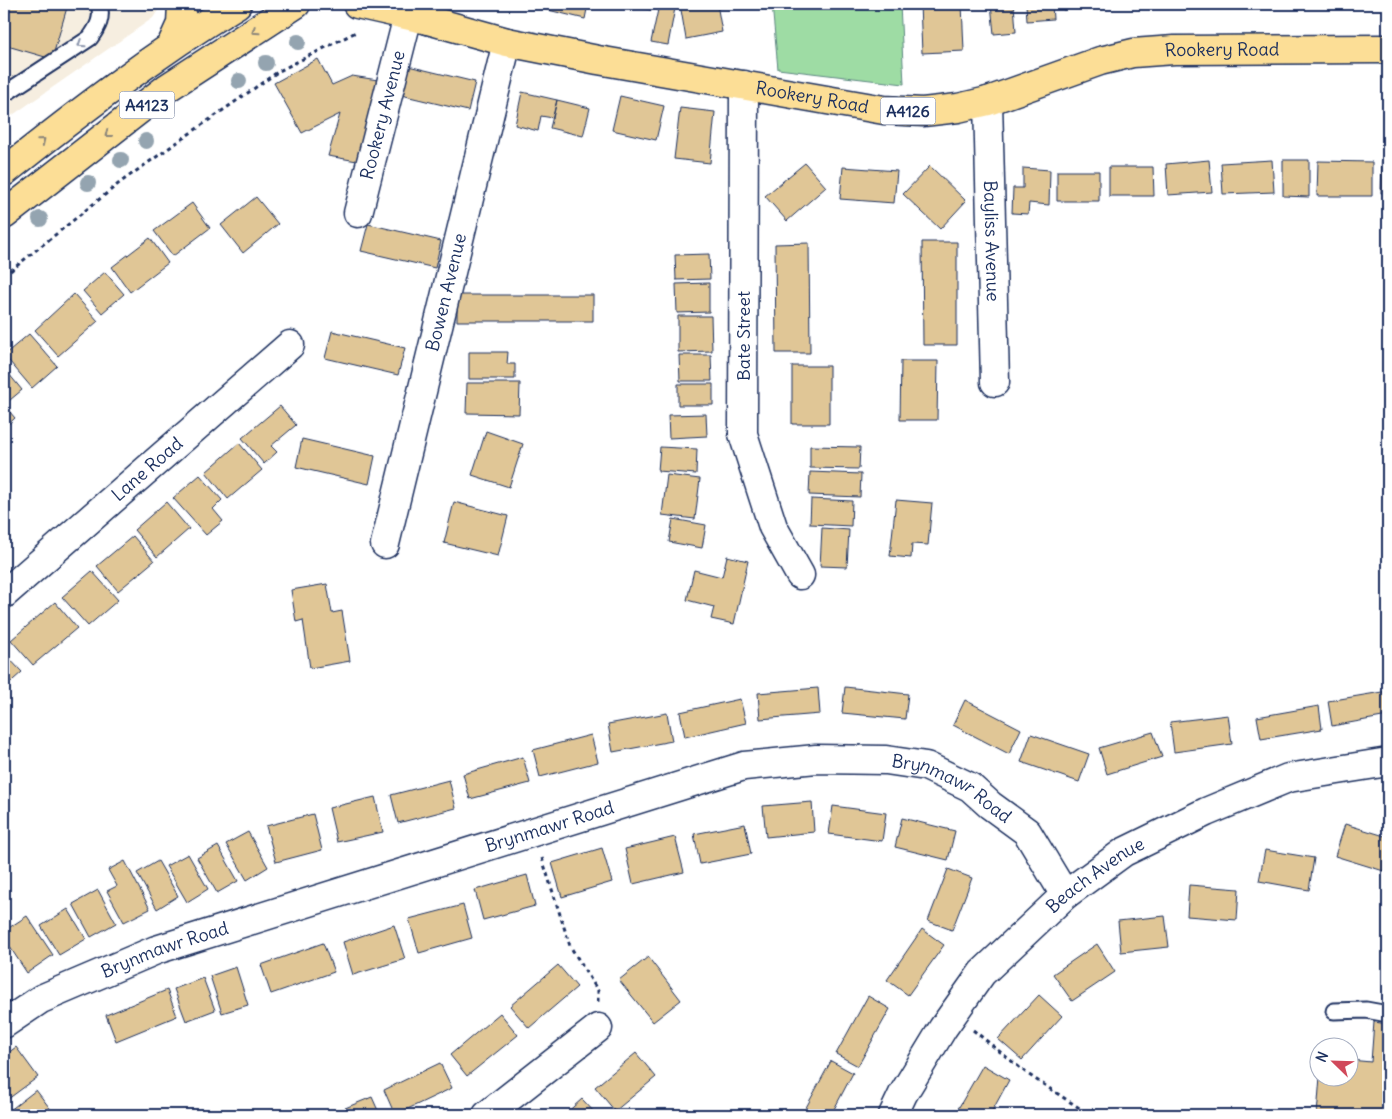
<svg xmlns="http://www.w3.org/2000/svg" width="1392" height="1119" font-family="Delius,sans-serif">
	<rect width="100%" height="100%" fill="#fff"/>
	<filter id="ink" filterUnits="userSpaceOnUse"><feTurbulence type="fractalNoise" baseFrequency=".02" numOctaves="2"/><feDisplacementMap in="SourceGraphic" scale="10" xChannelSelector="R" yChannelSelector="G"/><feConvolveMatrix kernelMatrix="1 2 1 2 8 2 1 2 1" color-interpolation-filters="sRGB"/></filter>
	<g filter="url(#ink)">
		<path fill="#f6eee0" d="M4,4H162L153,18L4,121Z"/>
		<path fill="#9edca4" stroke="#5c8681" d="M772,4H900L904,84L778,69Z"/>
		<path fill="#e0c696" stroke="#1b2f5e" d="M4,4H68L52,59L4,45Z
			M545,4H588L585,19L544,9Z
			M618,4H652L651,10Z
			M680,4H717L722,32L686,39Z
			M920,4H962L964,51L922,53Z
			M991,4H1014L1016,32L994,34Z
			M1026,4H1052L1053,19L1027,21Z
			M1062,4H1085V7L1063,10Z
			M659,5L675,8L668,45L651,42Z
			M318,59L332,85L352,76L378,80L357,161L328,156L340,114L302,133L274,83Z
			M404,65L475,82L468,111L397,94Z
			M522,92L557,100L553,118L541,116L538,131L515,125Z
			M620,96L664,106L656,140L612,130Z
			M557,100L590,108L583,136L550,128Z
			M680,108L715,112L710,163L674,159Z
			M1209,160L1212,192L1168,195L1166,164Z
			M1272,160L1274,192L1223,194L1221,163Z
			M1283,160H1309V197L1283,196Z
			M1318,161L1372,162V196H1317Z
			M1382,161H1388V193H1381Z
			M805,163L826,187L787,221L765,196Z
			M930,166L966,201L940,229L903,194Z
			M843,167L897,171L894,203L840,199Z
			M1109,167H1153L1154,196H1109Z
			M1023,168L1050,170L1049,205L1029,203L1028,214L1012,213L1013,188H1023Z
			M1057,171H1099V201H1057Z
			M256,197L278,224L243,253L221,225Z
			M192,203L210,228L173,256L154,231Z
			M368,224L441,241L435,268L361,251Z
			M150,238L168,263L130,292L112,267Z
			M922,242H957V345H923Z
			M809,243L810,353H776L775,244Z
			M709,254L710,279L676,280L675,255Z
			M105,272L124,294L102,313L83,291Z
			M709,283V312L677,313L676,284Z
			M74,294L98,321L58,356L35,330Z
			M457,295H593V321H457Z
			M678,316H711L712,351L678,352Z
			M332,331L405,348L398,375L325,358Z
			M29,334L57,366L32,388L4,355Z
			M469,352H508L507,364H515V379H469Z
			M679,355H711L712,381H680Z
			M901,361H938L937,420H900Z
			M792,366H829V424H792Z
			M4,368L22,390L4,405L15,418L4,428Z
			M467,383H520L519,414L466,413Z
			M678,384H713V405H678Z
			M280,406L296,425L271,446L277,452L264,464L242,438Z
			M706,414L707,436L669,438L668,415Z
			M486,431L523,444L509,487L472,475Z
			M302,439L375,456L369,484L296,467Z
			M239,443L262,470L228,499L206,472Z
			M810,446L860,447L859,469L810,468Z
			M660,447L697,449L696,474L658,471Z
			M810,472L861,474L860,497L809,495Z
			M200,475L222,500L213,509L223,521L206,535L173,498Z
			M667,475L700,479L695,519L662,515Z
			M811,499L852,501L851,526L810,524Z
			M896,500L932,503L928,545L912,544L911,558L890,556Z
			M166,502L189,529L157,557L134,530Z
			M454,502L508,516L498,556L444,543Z
			M673,519L706,525L702,548L669,542Z
			M822,528L849,530L847,567L820,566Z
			M133,536L154,561L118,591L97,566Z
			M727,556L748,561L734,624L711,619L714,607L687,600L694,570L722,577Z
			M92,571L118,600L88,626L62,597Z
			M327,584L332,613L342,611L350,661L310,668L303,620L296,622L291,590Z
			M55,602L77,628L33,665L11,640Z
			M4,653L22,672L4,688Z
			M845,687L908,694L905,719L842,713Z
			M818,688L820,714L760,719L758,693Z
			M1388,691V716L1332,726L1328,701Z
			M740,699L746,723L685,737L680,712Z
			M965,700L1021,729L1009,754L953,725Z
			M1319,706L1322,729L1261,739L1257,717Z
			M667,713L672,741L613,752L608,724Z
			M1228,715L1232,744L1174,752L1170,722Z
			M1153,732L1162,757L1107,774L1099,748Z
			M1031,734L1089,754L1079,782L1021,762Z
			M591,735L598,762L540,777L533,750Z
			M523,757L530,783L470,799L463,774Z
			M449,780L456,808L398,823L391,795Z
			M375,797L383,832L337,842L329,808Z
			M812,802L814,832L766,837L763,806Z
			M833,806L886,813L882,841L829,834Z
			M313,814L322,850L276,862L266,826Z
			M902,818L955,831L948,860L895,847Z
			M745,824L751,854L700,864L694,834Z
			M1345,824L1388,837V868L1387,872L1335,856Z
			M248,832L268,867L247,880L226,844Z
			M675,837L684,872L633,884L625,849Z
			M218,846L238,881L217,893L197,858Z
			M602,848L612,882L562,897L552,863Z
			M1265,850L1314,858L1309,890L1259,881Z
			M188,854L208,889L187,902L166,866Z
			M125,861L150,909L124,922L107,891L117,886L108,870Z
			M158,861L178,896L157,909L137,873Z
			M948,869L972,878L952,930L928,921Z
			M527,875L535,906L483,920L475,890Z
			M1189,885L1239,889L1237,920L1187,916Z
			M98,890L116,923L91,937L73,904Z
			M463,905L472,938L419,953L409,919Z
			M68,909L86,939L59,955L41,926Z
			M27,916L53,955L27,973L4,938V931Z
			M1165,916L1169,947L1121,952L1118,921Z
			M394,925L405,959L353,975L343,942Z
			M922,929L944,945L908,995L887,980Z
			M323,943L334,972L271,994L261,965Z
			M1097,944L1115,972L1072,1001L1053,974Z
			M648,957L681,1000L653,1022L619,980Z
			M558,965L577,987L529,1028L510,1006Z
			M236,967L248,1005L222,1013L210,976Z
			M203,978L215,1010L186,1021L174,989Z
			M167,990L177,1016L116,1041L106,1015Z
			M1039,995L1062,1016L1022,1060L998,1039Z
			M868,996L890,1009L858,1066L836,1054Z
			M500,1013L518,1035L467,1076L450,1055Z
			M1374,1022L1388,1024V1115H1317L1320,1076H1350V1060L1371,1062Z
			M16,1047L38,1077L4,1102V1056Z
			M636,1053L656,1077L615,1111L595,1087Z
			M831,1061L853,1073L831,1115H802Z
			M440,1063L452,1088L395,1115L384,1090Z
			M983,1065L1009,1080L990,1115H956L955,1114Z
			M36,1090L55,1115H13L9,1111Z
			M372,1097L380,1115H328Z
			M582,1099L597,1115H564Z"/>
		<g fill="none" stroke-linecap="round" stroke-linejoin="round">
			<defs>
				<path id="lane" d="M4,92L9,91L90,38C98,27 103,18 99,4
					M1334,1011L1366,1010L1388,1014"/>
				<g id="street">
					<path d="M744,85L743,434L773,527L800,575"/>
					<path id="s1" d="M988,101L995,382"/>
					<path id="s2" d="M358,213L408,16"/>
					<path id="s3" d="M385,544L507,42"/>
					<path id="s4" d="M4,594L290,345"/>
					<path id="s5" d="M4,1024L41,999L156,950L744,766L816,759L886,760L926,766L970,787L990,805L1027,832L1065,895"/>
					<path d="M487,1115L598,1028"/>
					<path id="s6" d="M893,1115L903,1094L943,1028L982,973L1065,895L1124,852L1206,812L1288,778L1388,762"/>
				</g>
				<g id="primary">
					<path id="s7" d="M357,4L428,20L507,42L598,60L884,110L923,112L958,108L988,101L1100,61L1133,53L1174,50L1388,49"/>
				</g>
				<path id="highway" d="M421,4L428,20
					M171,46L181,24L182,4
					M4,172C79,112 155,54 237,4
					M4,215L167,88L296,4"/>
			</defs>
			<use href="#lane" stroke="#1b2f5e" stroke-width="19"/>
			<use href="#street" stroke="#1b2f5e" stroke-width="31"/>
			<use href="#primary" stroke="#1b2f5e" stroke-width="31"/>
			<use href="#highway" stroke="#1b2f5e" stroke-width="31"/>
			<path stroke="#1b2f5e" stroke-width="3" stroke-dasharray="4 4" stroke-linecap="butt" d="M4,276L122,181L279,71L356,32
				M542,858L570,946L598,991V1002
				M973,1030L1029,1075L1090,1115"/>
			<use href="#lane" stroke="#fff" stroke-width="15"/>
			<use href="#street" stroke="#fff" stroke-width="28"/>
			<use href="#primary" stroke="#fcde96" stroke-width="28"/>
			<use href="#highway" stroke="#fcde96" stroke-width="28"/>
		</g>
		<g fill="#94a4b0">
			<circle cx="298" cy="42" r="8"/>
			<circle cx="266" cy="63" r="8"/>
			<circle cx="239" cy="81" r="8"/>
			<circle cx="146" cy="141" r="8"/>
			<circle cx="121" cy="160" r="8"/>
			<circle cx="88" cy="183" r="8"/>
			<circle cx="40" cy="219" r="8"/>
		</g>
		<defs><path id="oneway-chevron" d="M-2-3.5L2.5 0L-2 3.5" fill="none" stroke-width="1.6" stroke-linecap="round" stroke-linejoin="round" transform="scale(1.25)"/></defs>
		<g stroke="#8c867a">
			<use href="#oneway-chevron" transform="translate(255 31) rotate(147)"/>
			<use href="#oneway-chevron" transform="translate(108 134) rotate(142)"/>
			<use href="#oneway-chevron" transform="translate(42 141) rotate(-39)"/>
		</g>
		<use stroke="#8d97ae" href="#oneway-chevron" transform="translate(81 44) rotate(147)"/>
	</g>
	<g text-anchor="middle" stroke-width="4.5" stroke-linejoin="round" paint-order="stroke">
		<g fill="#fff" stroke="#5f6d8e" stroke-width="1">
			<rect x="119.5" y="91.5" width="55" height="27" rx="4"/>
			<rect x="880.5" y="97.5" width="55" height="27" rx="4"/>
		</g>
		<g font-size="16" font-weight="bold" fill="#1b2f5e">
			<text x="147" y="111">A4123</text>
			<text x="908" y="117">A4126</text>
		</g>
		<g font-size="18" fill="#1b2f5e" stroke="#fff">
			<text dy="6" stroke="none"><textPath href="#s7" startOffset="885">Rookery Road</textPath></text>
			<text dy="6" stroke="none"><textPath href="#s7" startOffset="465">Rookery Road</textPath></text>
			<text dy="6" stroke="none"><textPath href="#s2" startOffset="101">Rookery Avenue</textPath></text>
			<text dy="6" stroke="none"><textPath href="#s1" startOffset="140">Bayliss Avenue</textPath></text>
			<text dy="6" stroke="none"><textPath href="#s3" startOffset="259">Bowen Avenue</textPath></text>
			<text transform="translate(744 336) rotate(-90)" y="6">Bate Street</text>
			<text dy="6" stroke="none"><textPath href="#s4" startOffset="190">Lane Road</textPath></text>
			<text dy="6" stroke="none"><textPath href="#s5" startOffset="1001">Brynmawr Road</textPath></text>
			<text dy="6" stroke="none"><textPath href="#s5" startOffset="582">Brynmawr Road</textPath></text>
			<text dy="6" stroke="none"><textPath href="#s6" startOffset="318">Beach Avenue</textPath></text>
			<text dy="6" stroke="none"><textPath href="#s5" startOffset="178">Brynmawr Road</textPath></text>
		</g>
	</g>
	<rect width="1392" height="1119" fill="none" stroke="#fff" stroke-width="20"/>
	<rect x="10" y="10" width="1372" height="1099" fill="none" stroke="#1b2f5e" stroke-width="2" filter="url(#ink)"/>
	<g transform="translate(1334 1062) rotate(293)"><circle r="24" fill="#ffffff" stroke="#a4acbf"/>
	<path d="M0-4L9 19L0 12L-9 19Z" fill="#d1495b"/>
	<text y="-8" font-size="14" font-weight="bold" text-anchor="middle" fill="#1b2f5e">N</text>
	</g>
</svg>
